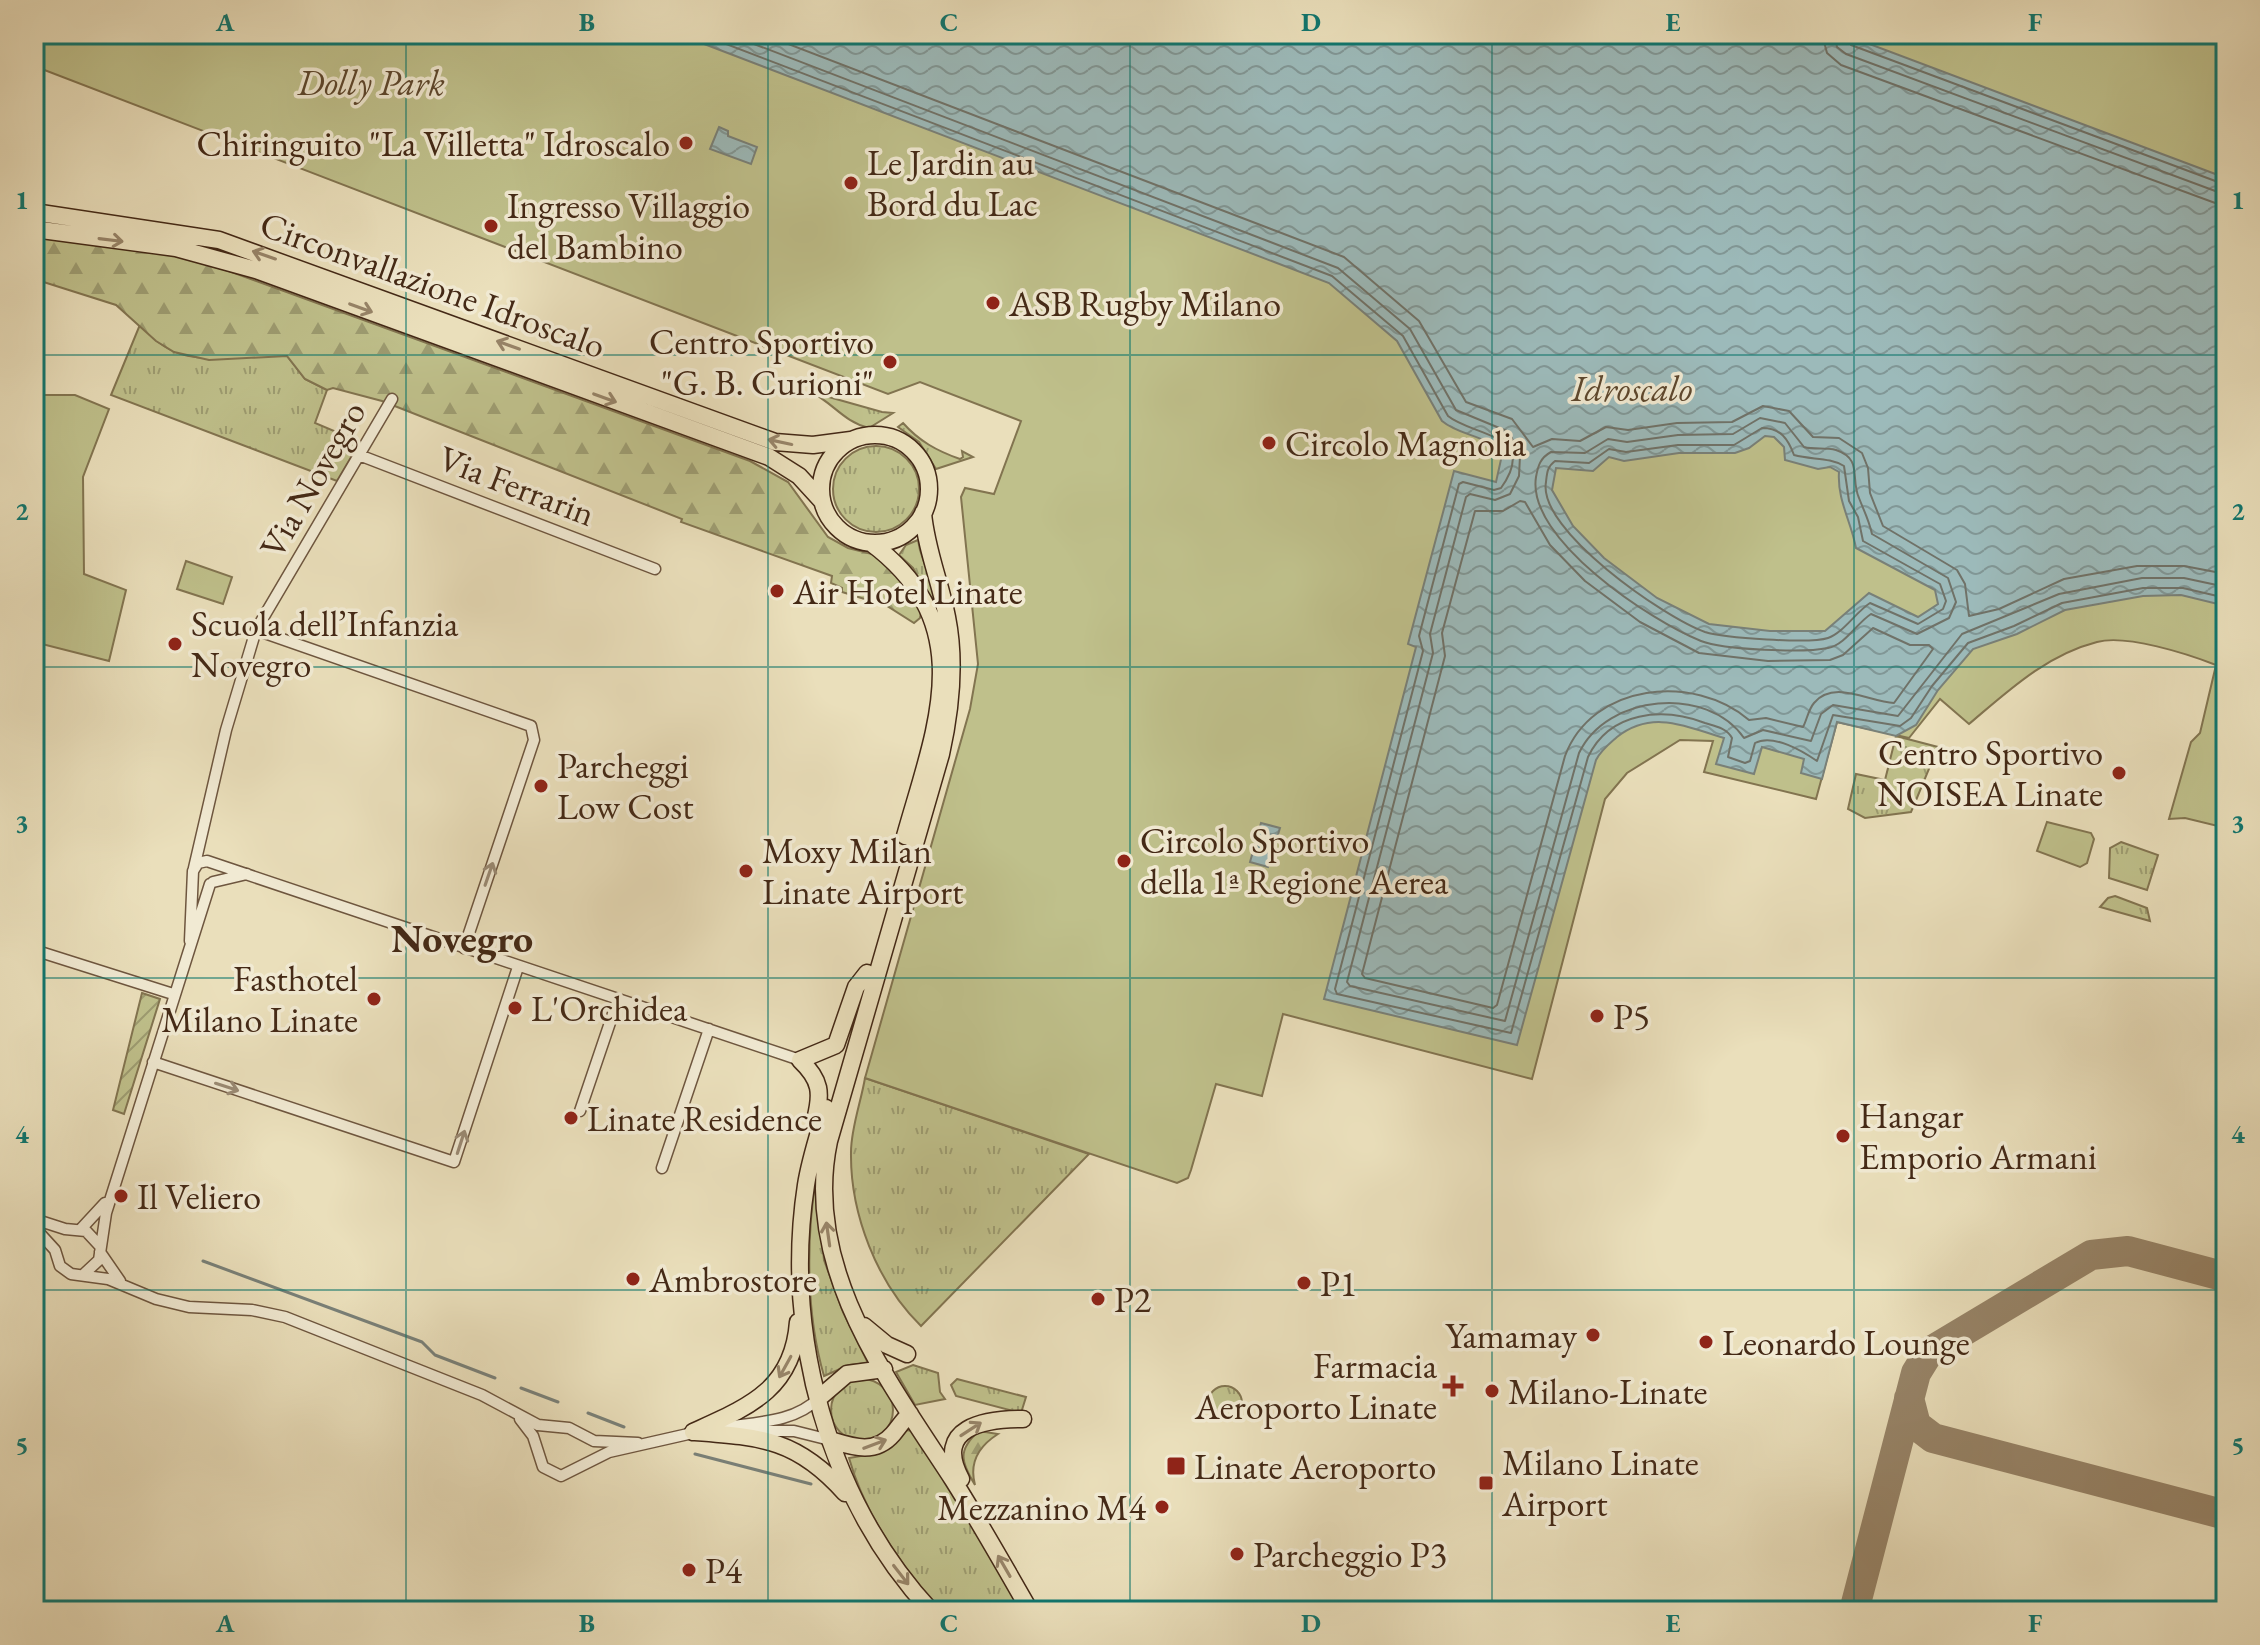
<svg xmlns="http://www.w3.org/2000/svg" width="2260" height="1645" font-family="'EB Garamond',serif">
	<defs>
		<pattern id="grass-tufts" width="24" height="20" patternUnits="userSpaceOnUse" patternTransform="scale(2)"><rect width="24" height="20" fill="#bfc08b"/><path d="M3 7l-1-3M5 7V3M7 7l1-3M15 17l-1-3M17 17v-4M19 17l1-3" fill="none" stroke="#9d9c71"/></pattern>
		<pattern id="forest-firs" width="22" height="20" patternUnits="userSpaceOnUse" patternTransform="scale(2)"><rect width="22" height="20" fill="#bfc08b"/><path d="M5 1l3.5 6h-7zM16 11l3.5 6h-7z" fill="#9d9c71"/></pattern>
		<pattern id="garden-furrows" width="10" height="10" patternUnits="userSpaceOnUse" patternTransform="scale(2)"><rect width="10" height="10" fill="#bfc08b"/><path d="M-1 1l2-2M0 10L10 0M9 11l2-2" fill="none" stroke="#9d9c71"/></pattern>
		<pattern id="water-waves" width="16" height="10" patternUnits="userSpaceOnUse" patternTransform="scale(2)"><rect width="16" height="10" fill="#9cbaba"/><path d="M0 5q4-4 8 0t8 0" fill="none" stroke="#819796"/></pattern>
	</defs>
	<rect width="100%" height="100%" fill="#eadfbb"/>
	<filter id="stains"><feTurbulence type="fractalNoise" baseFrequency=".0025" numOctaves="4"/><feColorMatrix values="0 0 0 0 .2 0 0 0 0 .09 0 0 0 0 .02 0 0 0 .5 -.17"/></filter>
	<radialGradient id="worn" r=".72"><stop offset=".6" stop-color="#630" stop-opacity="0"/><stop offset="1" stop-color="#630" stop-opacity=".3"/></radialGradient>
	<path fill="url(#grass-tufts)" stroke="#827450" stroke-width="2" d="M139,327H143C188,380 232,346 287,356L305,379L327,390L315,423L360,442L337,481L111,395Z
		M811,392L882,412L893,413L869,428C844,422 833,403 811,392Z
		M903,423C919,441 937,451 960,459L963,457L962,451L973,457L936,469L919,442L898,427Z
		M833 489a43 43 0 1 1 86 0a43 43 0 1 1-86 0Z
		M918,540L920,550L940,610L936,609L913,568L899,555L906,545Z
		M1896,736L1938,747L1914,805L1911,812L1865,818L1848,809L1856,774L1885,780Z
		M2121,842L2158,855L2147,890L2109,878L2110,848Z
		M2115,896L2147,908L2150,921L2100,907L2108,898Z
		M865,1078L1089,1154L921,1326C877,1283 850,1214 851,1152C851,1128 861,1102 865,1078Z
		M816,1177L824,1260L843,1312L868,1363L849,1365L824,1376C806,1314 806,1241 816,1177Z
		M913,1365L938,1373L940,1392L945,1399L915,1405L896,1372Z
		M831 1410a31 31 0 1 1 62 0a31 31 0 1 1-62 0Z
		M957,1379L1026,1397L1021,1413L956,1396L951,1385Z
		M1208 1403a17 17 0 1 1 34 0a17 17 0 1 1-34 0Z
		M906,1430L913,1431L973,1524L1023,1611H941C903,1569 864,1513 849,1458L878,1453Z"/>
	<path fill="url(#forest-firs)" stroke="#827450" stroke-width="2" d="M34,237L172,255L226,270L750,461L788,482L828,537L848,548L884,557L922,607L920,618L914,623L887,606L842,592V588L831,583L832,576L681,522L682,519L382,401L333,388L327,390L305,379L287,356L209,360L174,352L156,341L116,305L34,279Z
		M979,1431L998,1434C979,1446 969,1463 975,1485C961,1462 957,1450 979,1431Z"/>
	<path fill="#bfc08b" stroke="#827450" stroke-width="2" d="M34,34H2226V828L2185,818L2169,819L2191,742L2200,733L2216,665C2188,654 2126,634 2097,642C2046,655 2008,691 1969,724L1940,699L1909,738L1837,722L1816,799L1704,772L1713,741L1680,740L1627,773L1605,799L1532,1079L1283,1014L1262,1096L1216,1084L1191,1170L1188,1178L1177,1183L865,1078L970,709L978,664L961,497L965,488L994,494L1021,421L920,382L888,394L34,66Z
		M34,395H75L109,409L83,477L84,574L126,590L109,661L34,642Z
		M186,561L232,577L223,604L177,589Z
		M2047,822L2091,833L2094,839L2087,863L2080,867L2037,851Z"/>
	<path fill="url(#garden-furrows)" stroke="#827450" stroke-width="2" d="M142,993L160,999L124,1114L113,1110Z"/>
	<path fill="url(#water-waves)" stroke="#798078" stroke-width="2" fill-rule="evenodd" d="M678,34H1843L2226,178V606L2181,595L2143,596L2065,610L2017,634L1973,649L1938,690L1916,725L1896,736L1837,722L1822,779L1801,773L1804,759L1762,747L1754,774L1716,764L1724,738C1686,727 1653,709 1617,737C1609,744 1601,750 1596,760L1517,1045L1324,999L1416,647L1408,644L1454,471L1496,482L1502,455C1488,434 1461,437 1442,421L1397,341L1329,283ZM1765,436L1774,437L1784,447L1785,460L1818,469L1830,467L1839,472C1837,500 1851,521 1856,548L1935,590L1938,604L1918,617L1869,593L1825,631H1770L1709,624L1657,598L1604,558L1573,526L1552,490L1556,468L1593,471L1609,457L1624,461L1679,453H1735L1749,448Z
		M719,127L728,131V136L757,147L751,164L710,149Z
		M1261,823L1280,828L1268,867L1250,862Z"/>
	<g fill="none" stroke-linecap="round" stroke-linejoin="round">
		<path stroke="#707268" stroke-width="2" d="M700,34L1332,276L1403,336L1448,416C1472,436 1540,434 1501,488L1494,490L1463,482L1459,484L1419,636L1423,651L1335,989L1337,994L1511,1033L1588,757C1610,711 1663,707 1705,723C1715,726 1727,728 1732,738L1728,757L1745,763L1750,761L1755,743C1773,733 1804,752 1817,761L1833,715L1900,726L1911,718L1932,686L1968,643L2014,626L2062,603L2143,588H2183L2226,598
			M728,34L1338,268L1410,329L1456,410L1509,432L1520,456L1519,476L1510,494L1495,500L1470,494L1466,497L1430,634L1433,653L1347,982L1350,986L1505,1021L1579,753C1607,694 1707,685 1744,738L1763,730L1811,741L1821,714L1833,705L1898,716L1962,634L2059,594L2142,578H2184L2226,587
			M762,34L1344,257L1419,321L1466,402L1512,419L1533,447L1552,439L1580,441L1606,427L1628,430L1677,423L1732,422L1763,406L1789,411L1813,437L1839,438L1862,453L1868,468L1870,493L1883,526L1957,570L1965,584L1969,616L1999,609L2064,579L2137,566H2184L2226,574
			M1822,34L1827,53L1841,65L2226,207
			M1834,34L1837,47L1846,54L2226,195
			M1844,34L1851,45L2226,185
			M1760,418L1785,423L1804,447C1815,450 1825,447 1836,450C1863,459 1850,478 1859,498C1864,511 1869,520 1872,534L1948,578L1956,602L1949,618L1917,634L1871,614C1857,623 1845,645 1828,648C1804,653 1724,650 1701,641C1651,621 1526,539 1536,477C1538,466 1540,458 1551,452L1585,453L1608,439L1627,442L1678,435L1733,434Z
			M1762,428C1781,428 1788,439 1794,455C1812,460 1829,457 1844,466L1849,501L1858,517L1863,541L1940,584L1946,601L1943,609L1918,624L1870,603C1856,612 1843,633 1828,638C1810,644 1724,638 1705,632C1665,618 1537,530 1546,482C1547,473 1547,467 1555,461L1589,463L1609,449L1626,452L1678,445H1734Z
			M1520,501L1525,502L1550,545L1585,581L1640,622L1699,653L1768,661L1830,660L1843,655L1873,628L1910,645H1929L1933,649L1894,703C1869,702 1834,679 1814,703C1808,710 1807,720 1803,727L1766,718L1749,720C1694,673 1592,683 1565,756L1497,1005L1493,1008L1365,978L1362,974L1445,656L1442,633L1475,511H1503Z"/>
		<path stroke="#798078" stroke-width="3" d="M203,1261L422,1342L435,1355L495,1378
			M521,1388L558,1402
			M588,1413L624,1427
			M695,1454L811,1484"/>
		<path stroke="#978468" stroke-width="30" d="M1909,1398L1916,1425L1933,1438L2226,1515
			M1854,1611L1916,1373L1929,1352L2091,1255L2128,1251L2226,1277"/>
		<defs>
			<path id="minor" d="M359,455L655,569
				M256,630L531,726L534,740L464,948
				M194,868L226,730L256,630L392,399
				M213,882L247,874
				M190,941L193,871L198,863L207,861L800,1060
				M34,950L173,994
				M153,1062L454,1162L518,967
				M580,1111L618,999
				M662,1168L709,1029
				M34,1219L65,1229L86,1231L99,1245
				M34,1227L55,1250L60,1266L71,1274L108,1279L156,1299L189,1307L252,1310L285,1317L482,1395L538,1425L569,1428L594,1441L638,1443
				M80,1230L105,1203
				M100,1252L120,1281
				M84,1274L99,1260L106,1213L210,884
				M520,1419L533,1436L543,1467L561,1476L609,1452L697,1432
				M713,1429C749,1422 792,1425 819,1398
				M743,1431H794L830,1440"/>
			<path id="primary" d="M34,212L219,240L775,442L813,445L851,440
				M34,229L176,248L256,270L769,457L799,476L821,500
				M821 489a54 54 0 1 1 108 0a54 54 0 1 1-108 0Z
				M923,513C926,549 940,581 947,617C956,662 951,709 941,754L829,1141C802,1268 888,1380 953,1480C980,1523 1005,1567 1030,1611
				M871,543C981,625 936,726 905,836
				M826,1108C819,1133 810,1159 806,1185C783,1334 828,1500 931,1611
				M815,1120C822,1093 821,1080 800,1060L836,1045L856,987L867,973
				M864,1326L887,1345L907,1354
				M819,1398L847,1374L884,1369
				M693,1432C748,1407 793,1390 798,1322
				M695,1432C763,1437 798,1440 845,1493
				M830,1440C853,1447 875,1455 893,1434C899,1427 903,1420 910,1414
				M961,1479C933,1427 985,1419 1023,1419"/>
		</defs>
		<use href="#minor" stroke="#6e563f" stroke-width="13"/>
		<use href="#primary" stroke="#442916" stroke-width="19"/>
		<use href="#minor" stroke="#f1ead3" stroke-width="10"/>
		<use href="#primary" stroke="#eadfbb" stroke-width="16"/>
	</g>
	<defs><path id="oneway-shaft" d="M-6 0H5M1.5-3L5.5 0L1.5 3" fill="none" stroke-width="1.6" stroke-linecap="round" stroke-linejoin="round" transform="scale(2)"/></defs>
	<g stroke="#978468">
		<use href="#oneway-shaft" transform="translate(111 240) rotate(7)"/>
		<use href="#oneway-shaft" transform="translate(264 255) rotate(-161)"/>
		<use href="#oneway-shaft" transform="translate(361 308) rotate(20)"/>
		<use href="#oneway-shaft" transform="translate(508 345) rotate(-160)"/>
		<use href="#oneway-shaft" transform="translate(605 398) rotate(20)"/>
		<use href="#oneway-shaft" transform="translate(780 442) rotate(-168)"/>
		<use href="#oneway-shaft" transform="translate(828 1234) rotate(-98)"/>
		<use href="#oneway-shaft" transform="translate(785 1367) rotate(119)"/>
		<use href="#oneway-shaft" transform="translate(971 1429) rotate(-33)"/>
		<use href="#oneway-shaft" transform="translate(875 1444) rotate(-21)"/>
		<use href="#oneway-shaft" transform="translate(1004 1566) rotate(-120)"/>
		<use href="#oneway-shaft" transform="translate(901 1575) rotate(52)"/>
	</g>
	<g stroke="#9a8a74">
		<use href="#oneway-shaft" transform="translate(489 874) rotate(-71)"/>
		<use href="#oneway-shaft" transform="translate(227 1087) rotate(18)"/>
		<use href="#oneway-shaft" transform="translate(461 1142) rotate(-72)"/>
	</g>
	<path fill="none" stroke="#0f766e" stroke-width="2" stroke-opacity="0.55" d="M406,34V1611M768,34V1611M1130,34V1611M1492,34V1611M1854,34V1611M34,355H2226M34,667H2226M34,978H2226M34,1290H2226"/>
	<g fill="#8f2418" stroke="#f1ead3" stroke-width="3">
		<circle cx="686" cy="143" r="8"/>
		<circle cx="851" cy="183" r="8"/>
		<circle cx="491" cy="226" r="8"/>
		<circle cx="993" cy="303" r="8"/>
		<circle cx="890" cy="362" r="8"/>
		<circle cx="1269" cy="443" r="8"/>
		<circle cx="777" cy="591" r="8"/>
		<circle cx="175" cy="644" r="8"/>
		<circle cx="2119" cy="773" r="8"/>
		<circle cx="541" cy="786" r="8"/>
		<circle cx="1124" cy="861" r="8"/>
		<circle cx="746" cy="871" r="8"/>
		<circle cx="374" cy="999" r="8"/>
		<circle cx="515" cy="1008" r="8"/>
		<circle cx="1597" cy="1016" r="8"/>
		<circle cx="571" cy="1118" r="8"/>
		<circle cx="1843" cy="1136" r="8"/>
		<circle cx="121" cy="1196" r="8"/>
		<circle cx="633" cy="1279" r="8"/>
		<circle cx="1304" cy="1283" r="8"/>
		<circle cx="1098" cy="1299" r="8"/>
		<circle cx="1593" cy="1335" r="8"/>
		<circle cx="1706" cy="1342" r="8"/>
		<path d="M1449 1374h8v8h8v8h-8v8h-8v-8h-8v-8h8z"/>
		<circle cx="1492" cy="1391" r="8"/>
		<rect x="1166" y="1456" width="20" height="20" rx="4"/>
		<rect x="1478" y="1475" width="16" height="16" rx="4"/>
		<circle cx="1162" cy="1507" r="8"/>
		<circle cx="1237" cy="1554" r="8"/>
		<circle cx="689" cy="1570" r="8"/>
	</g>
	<g text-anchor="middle" stroke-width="7" stroke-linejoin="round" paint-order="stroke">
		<g font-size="36" font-style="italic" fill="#5d472d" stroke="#f1ead3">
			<text x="371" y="95">Dolly Park</text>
			<text x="1632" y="401">Idroscalo</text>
		</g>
		<g font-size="36" fill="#442916" stroke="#f1ead3" text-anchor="start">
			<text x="670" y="156" text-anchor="end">Chiringuito "La Villetta" Idroscalo</text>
			<text x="867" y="175">Le Jardin au<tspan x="867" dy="41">Bord du Lac</tspan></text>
			<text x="507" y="218">Ingresso Villaggio<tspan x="507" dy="41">del Bambino</tspan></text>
			<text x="1009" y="316">ASB Rugby Milano</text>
			<text x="874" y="354" text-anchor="end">Centro Sportivo<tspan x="874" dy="41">"G. B. Curioni"</tspan></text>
			<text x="1285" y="456">Circolo Magnolia</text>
			<text x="793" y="604">Air Hotel Linate</text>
			<text x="191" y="636">Scuola dell’Infanzia<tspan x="191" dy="41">Novegro</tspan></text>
			<text x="2103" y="765" text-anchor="end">Centro Sportivo<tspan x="2103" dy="41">NOISEA Linate</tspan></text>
			<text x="557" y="778">Parcheggi<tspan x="557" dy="41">Low Cost</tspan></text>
			<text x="1140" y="853">Circolo Sportivo<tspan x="1140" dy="41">della 1ª Regione Aerea</tspan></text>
			<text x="762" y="863">Moxy Milan<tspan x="762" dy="41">Linate Airport</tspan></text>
			<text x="358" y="991" text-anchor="end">Fasthotel<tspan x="358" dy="41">Milano Linate</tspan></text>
			<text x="531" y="1021">L'Orchidea</text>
			<text x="1613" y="1029">P5</text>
			<text x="1859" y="1128">Hangar<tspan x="1859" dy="41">Emporio Armani</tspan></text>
			<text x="587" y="1131">Linate Residence</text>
			<text x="137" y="1209">Il Veliero</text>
			<text x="649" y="1292">Ambrostore</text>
			<text x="1320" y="1296">P1</text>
			<text x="1114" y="1312">P2</text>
			<text x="1577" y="1348" text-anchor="end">Yamamay</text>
			<text x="1722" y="1355">Leonardo Lounge</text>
			<text x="1437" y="1378" text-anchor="end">Farmacia<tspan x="1437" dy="41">Aeroporto Linate</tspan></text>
			<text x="1508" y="1404">Milano-Linate</text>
			<text x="1502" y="1475">Milano Linate<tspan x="1502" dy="41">Airport</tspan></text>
			<text x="1194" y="1479">Linate Aeroporto</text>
			<text x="1146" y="1520" text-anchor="end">Mezzanino M4</text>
			<text x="1253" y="1567">Parcheggio P3</text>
			<text x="705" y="1583">P4</text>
		</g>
		<g font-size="36" fill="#442916" stroke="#f1ead3">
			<text transform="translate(433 284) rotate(20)" y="13">Circonvallazione Idroscalo</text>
			<text transform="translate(312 479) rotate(-60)" y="13">Via Novegro</text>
			<text transform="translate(517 485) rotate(21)" y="13">Via Ferrarin</text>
		</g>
		<g font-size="40" font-weight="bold" fill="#442916" stroke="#f1ead3">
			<text x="462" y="952">Novegro</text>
		</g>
	</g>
	<rect width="2260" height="1645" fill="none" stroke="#eadfbb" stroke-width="88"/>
	<rect x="44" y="44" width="2172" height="1557" fill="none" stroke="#0f766e" stroke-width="3"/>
	<g font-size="26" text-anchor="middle" font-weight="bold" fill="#0f766e">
		<text x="225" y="31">A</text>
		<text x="587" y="31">B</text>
		<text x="949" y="31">C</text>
		<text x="1311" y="31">D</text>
		<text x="1673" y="31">E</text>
		<text x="2035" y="31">F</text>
		<text x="22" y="209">1</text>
		<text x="2238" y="209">1</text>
		<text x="22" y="520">2</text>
		<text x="2238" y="520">2</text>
		<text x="22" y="832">3</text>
		<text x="2238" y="832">3</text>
		<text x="22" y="1143">4</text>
		<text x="2238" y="1143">4</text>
		<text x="22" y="1454">5</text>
		<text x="2238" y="1454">5</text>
		<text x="225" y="1632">A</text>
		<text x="587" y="1632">B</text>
		<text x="949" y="1632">C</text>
		<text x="1311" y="1632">D</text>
		<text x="1673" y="1632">E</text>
		<text x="2035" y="1632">F</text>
	</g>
	<rect width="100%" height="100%" filter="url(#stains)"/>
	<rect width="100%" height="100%" fill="url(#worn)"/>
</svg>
